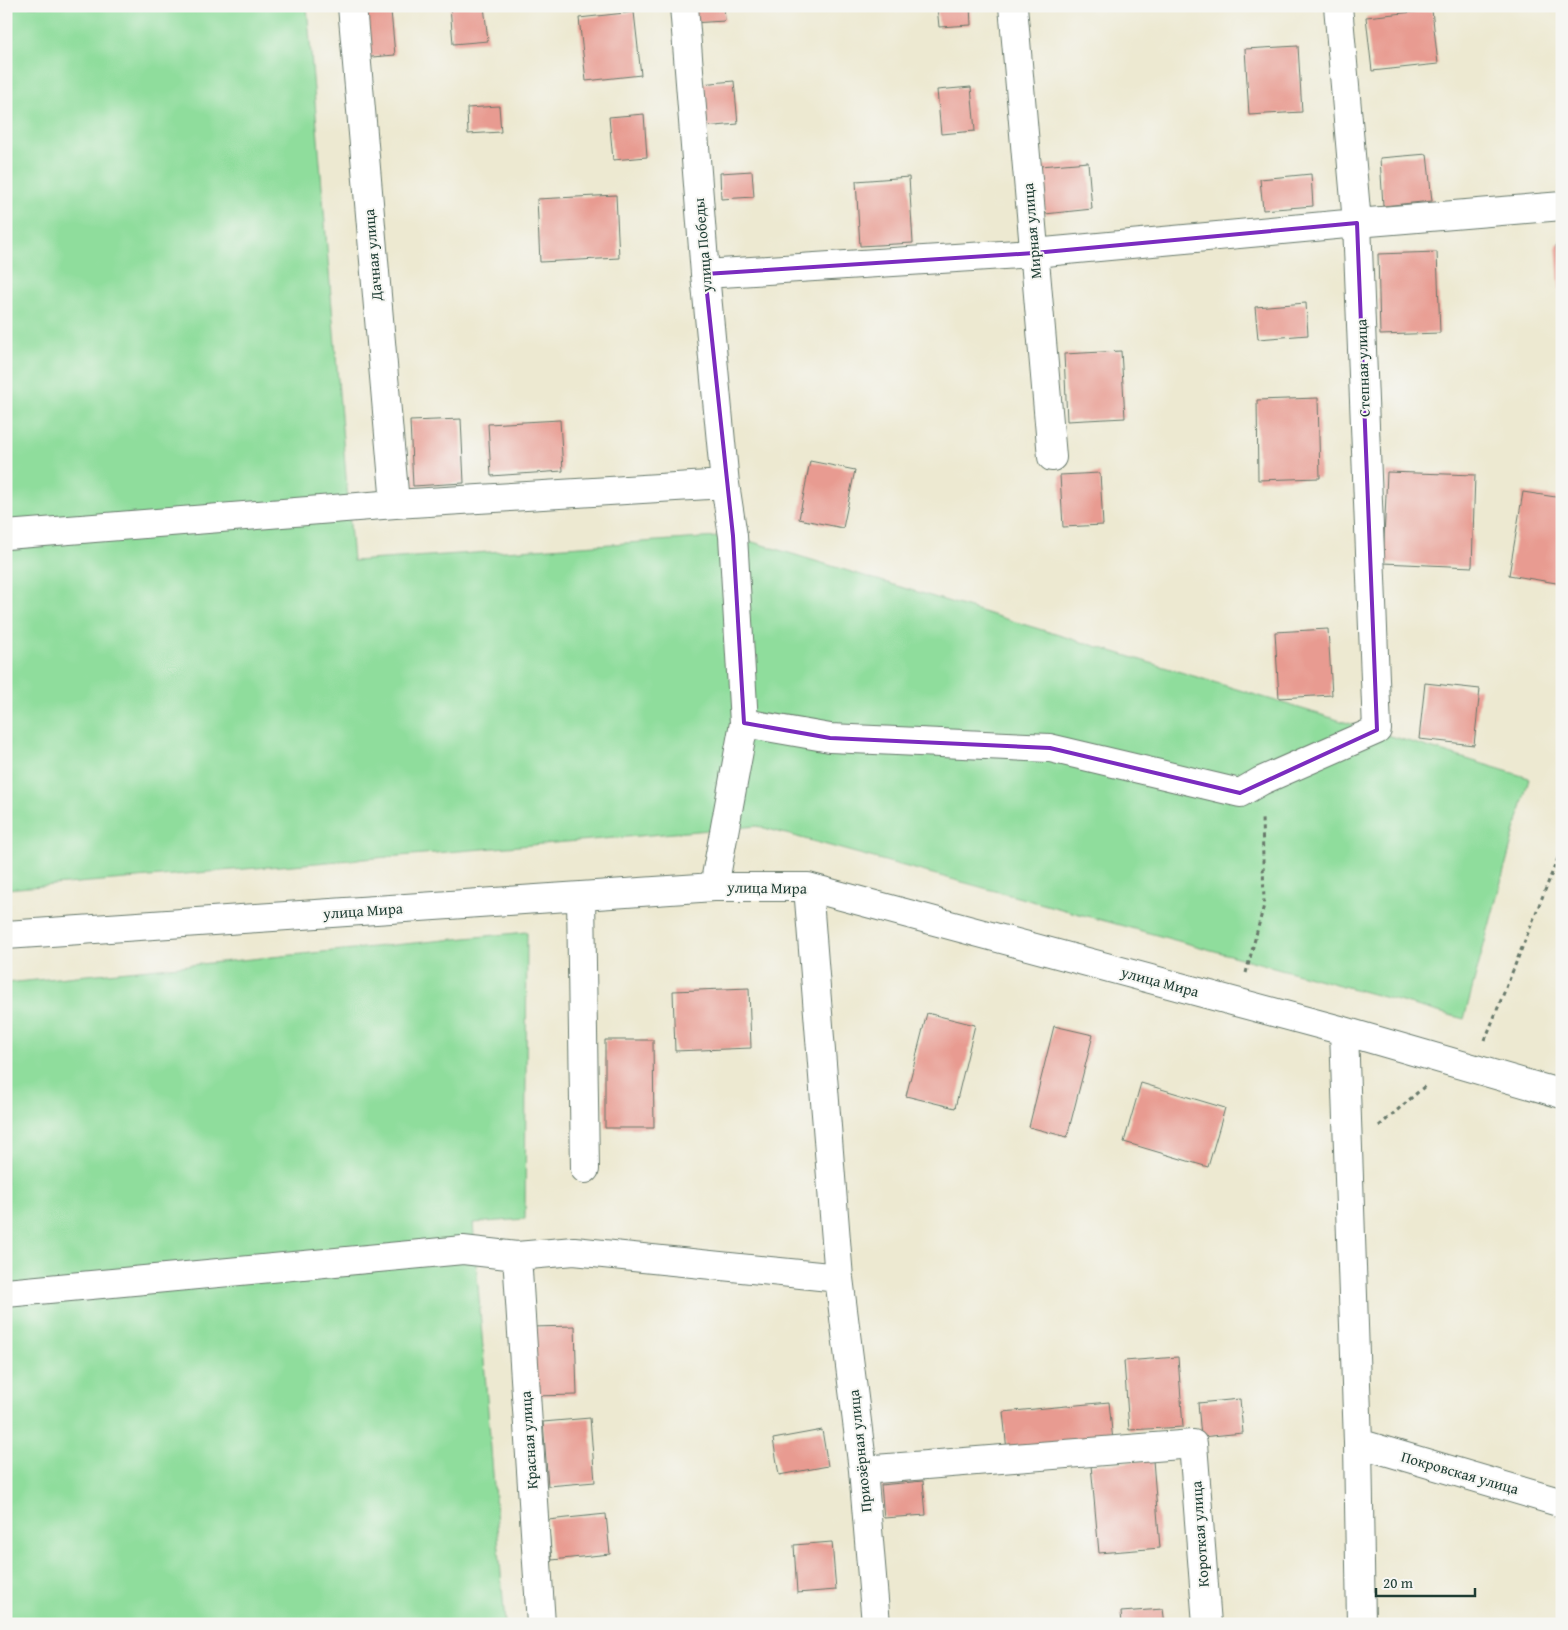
<svg xmlns="http://www.w3.org/2000/svg" width="1568" height="1630" font-family="'Gentium Book Plus',serif">
	<rect width="100%" height="100%" fill="#f6f6f2"/>
	<filter id="ink" filterUnits="userSpaceOnUse"><feTurbulence type="fractalNoise" baseFrequency=".02" numOctaves="2"/><feDisplacementMap in="SourceGraphic" scale="10" xChannelSelector="R" yChannelSelector="G"/><feConvolveMatrix kernelMatrix="1 2 1 2 8 2 1 2 1" color-interpolation-filters="sRGB"/></filter>
	<filter id="wash" filterUnits="userSpaceOnUse"><feTurbulence type="fractalNoise" baseFrequency=".0096" numOctaves="4" result="noise"/><feDisplacementMap in="SourceGraphic" scale="20" xChannelSelector="R" yChannelSelector="G"/><feGaussianBlur stdDeviation="1.12" result="paint"/><feColorMatrix in="noise" values="0 0 0 0 0 0 0 0 0 0 0 0 0 0 0 0 0 1.4 0 .05"/><feComposite in="paint" operator="in"/></filter>
	<g filter="url(#wash)">
		<rect width="100%" height="100%" fill="#ede9d1"/>
		<path fill="#8fdd9c" stroke="#578d68" d="M6,6H307L353,561L733,536L1529,778L1464,1019L757,826L6,889Z
			M527,932L525,1219L473,1223L505,1624H6V983Z"/>
		<g id="blocks">
			<path fill="#e89b91" d="M450,6H484L488,41L453,44Z
				M689,6H724L725,21L691,23Z
				M937,6H970L971,25L939,27Z
				M1248,6H1280V8L1248,11Z
				M1432,10L1438,64L1372,71L1366,17Z
				M391,11L395,55L361,58L357,15Z
				M634,12L641,75L586,81L579,18Z
				M1298,46L1302,112L1249,115L1245,49Z
				M734,81L738,124L704,127L700,84Z
				M971,87L975,131L941,134L937,90Z
				M499,106L501,132L468,134L467,108Z
				M644,114L647,157L613,160L609,117Z
				M1427,154L1432,201L1383,206L1380,158Z
				M1088,162L1092,209L1045,214L1040,166Z
				M752,171L754,197L721,199L720,173Z
				M1311,174L1313,206L1263,210L1260,179Z
				M909,177L913,243L860,246L856,181Z
				M616,195L619,258L540,262L537,199Z
				M1562,243V299H1560L1556,244Z
				M1437,252L1440,333L1380,335L1378,254Z
				M1306,303L1308,335L1258,339L1255,307Z
				M1121,351L1125,418L1067,421L1064,354Z
				M1318,398L1320,478L1258,480L1257,400Z
				M461,419L464,483L413,486L410,421Z
				M560,420L563,471L491,476L488,424Z
				M810,461L855,470L843,528L799,519Z
				M1387,472L1475,475L1472,567L1383,563Z
				M1100,473L1103,525L1063,527L1060,475Z
				M1523,492L1562,498V584L1509,575Z
				M1328,629L1332,695L1279,698L1275,632Z
				M1425,683L1480,689L1474,745L1419,739Z
				M749,988L751,1048L675,1051L673,991Z
				M927,1013L975,1025L955,1108L906,1096Z
				M1054,1026L1093,1035L1067,1137L1029,1127Z
				M605,1040H653L654,1128H605Z
				M1141,1083L1225,1108L1208,1167L1124,1142Z
				M575,1326L577,1395L532,1396L530,1327Z
				M1178,1357L1183,1427L1129,1430L1124,1361Z
				M1240,1399L1243,1433L1201,1437L1198,1403Z
				M1109,1402L1113,1441L1007,1451L1003,1412Z
				M590,1418L595,1482L548,1486L543,1422Z
				M822,1430L828,1466L779,1475L773,1439Z
				M1153,1460L1160,1548L1099,1553L1091,1465Z
				M923,1481L926,1515L884,1518L881,1485Z
				M606,1514L610,1554L552,1560L548,1520Z
				M832,1542L836,1590L797,1593L794,1545Z
				M1163,1609L1165,1624H1122L1121,1612Z"/>
		</g>
	</g>
	<g filter="url(#ink)">
		<use href="#blocks" fill-opacity="0" stroke="#67796b" stroke-width="1"/>
		<g fill="none" stroke-linecap="round" stroke-linejoin="round">
			<defs>
				<path id="minor" d="M352,6L395,504
					M684,6L705,274L725,484L733,536L744,723L714,887
					M1013,6L1052,457
					M705,274L1034,253L1357,223L1562,206
					M6,535L395,504L725,484
					M744,723L830,738L1050,748L1240,793L1261,781L1377,730L1357,223L1338,6
					M808,887L839,1278L863,1470L876,1624
					M581,896L585,1169
					M6,935L714,887H808L1344,1031L1562,1094
					M1344,1031L1358,1443L1361,1624
					M517,1256L541,1624
					M6,1293L463,1250L517,1256L574,1251L839,1278
					M1358,1443L1562,1503
					M863,1470L1193,1444L1207,1624"/>
			</defs>
			<use href="#minor" stroke="#67796b" stroke-width="30"/>
			<path stroke="#67796b" stroke-width="3" stroke-dasharray="4 4" stroke-linecap="butt" d="M1246,973L1264,905L1262,816
				M1485,1040L1562,848
				M1379,1126L1425,1086"/>
			<use href="#minor" stroke="#fff" stroke-width="28"/>
		</g>
	</g>
	<path fill="none" stroke="#7b2cbf" stroke-width="4" stroke-linejoin="round" d="M1357,223L1377,730L1240,793L1050,748L830,738L744,723L733,536L705,274L1034,253Z"/>
	<g text-anchor="middle" stroke-width="4" stroke-linejoin="round" paint-order="stroke">
		<g font-size="15" fill="#1f3d34" stroke="#f6f6f2">
			<text transform="translate(1032 231) rotate(-95)" y="5">Мирная улица</text>
			<text transform="translate(703 245) rotate(-95)" y="5">улица Победы</text>
			<text transform="translate(373 255) rotate(-95)" y="5">Дачная улица</text>
			<text transform="translate(1363 368) rotate(-92)" y="5">Степная улица</text>
			<text transform="translate(767 888) rotate(1)" y="5">улица Мира</text>
			<text transform="translate(363 911) rotate(-4)" y="5">улица Мира</text>
			<text transform="translate(1160 982) rotate(15)" y="5">улица Мира</text>
			<text transform="translate(529 1440) rotate(-94)" y="5">Красная улица</text>
			<text transform="translate(860 1451) rotate(-96)" y="5">Приозёрная улица</text>
			<text transform="translate(1460 1473) rotate(16)" y="5">Покровская улица</text>
			<text transform="translate(1200 1534) rotate(-94)" y="5">Короткая улица</text>
		</g>
	</g>
	<rect width="1568" height="1630" fill="none" stroke="#f6f6f2" stroke-width="25"/>
	<path d="M1376 1588v8h99v-8" fill="none" stroke="#1f3d34" stroke-width="2.5"/>
	<text x="1383" y="1588" font-size="15" fill="#1f3d34" stroke="#f6f6f2" stroke-width="4" paint-order="stroke">20 m</text>
</svg>
